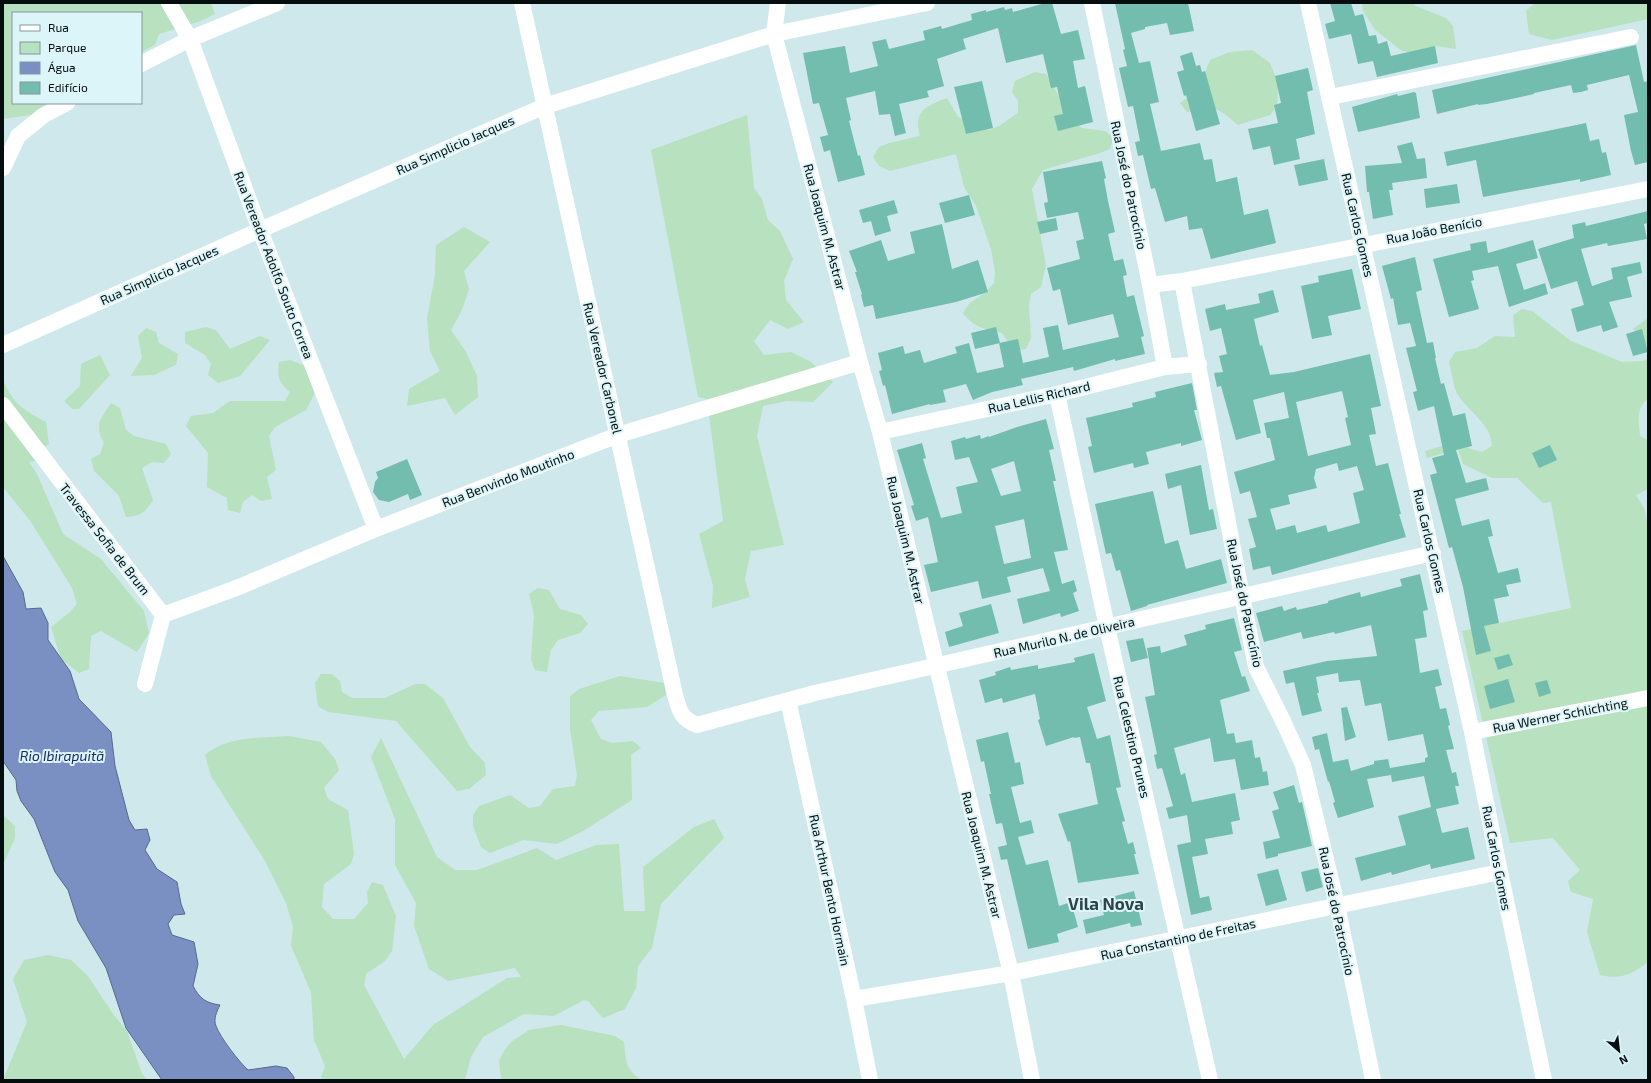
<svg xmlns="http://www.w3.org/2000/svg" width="1651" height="1083" font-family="'Exo 2',sans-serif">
	<rect width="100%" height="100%" fill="#cfe8ec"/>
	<path fill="#b7e1bf" d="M3,3H211L215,14L201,21L159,34L155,45L141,52V13H13V103H51L37,114L3,119Z
		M1362,3H1413L1416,6L1446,18L1453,26L1456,49L1436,46L1414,53L1402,51L1375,30L1363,11Z
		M1535,3H1648V19L1552,40L1529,34L1526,11Z
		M1252,50L1270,63L1278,83L1277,106L1270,115L1238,125C1215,105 1216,107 1187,112L1180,103L1198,90L1210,60L1230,52Z
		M1035,72L1046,74L1073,120L1082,128L1105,131L1114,138L1110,149L1100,153L1043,170L1032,189L1046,265L1041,287L1031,294L1029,305L1031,338L1026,349L1014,351L1002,333C985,329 974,328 963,313L969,304L987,291L994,283L995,272L991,249L976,206L964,187L956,154L890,171L879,166L873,157L879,147L889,143L920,136C913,111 926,106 947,98L958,117L989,130L999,126L1018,113V101L1012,92L1015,81Z
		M747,115L754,188L762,199L768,220L780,231L793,259L784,281L786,300L804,322L788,329L770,320L754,341L764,355L791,352L811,362L833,382L813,402L787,401L763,406L757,436L784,545L751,551L745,579L750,597L712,608L713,586L699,534L723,521L707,399L698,397L651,150Z
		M464,227L490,242L464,271L469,289L462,310L451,330L466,352L477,376L478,397L455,415L445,398L407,406L409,389L440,371L430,351L427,318L435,275L436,245Z
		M1522,309L1532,311L1571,341L1622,362L1644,361L1648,358V399C1635,408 1639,422 1640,436L1648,440V489L1636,495L1644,508L1648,523V962C1633,974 1620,980 1600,975L1587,932L1593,899L1571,892L1568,881L1580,870L1553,838L1510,843L1462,631L1571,608L1551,502L1543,503L1517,478H1492L1463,464L1458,449L1427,458L1425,451L1465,439L1468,448L1482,452L1492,446C1492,425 1469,412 1458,395C1453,388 1452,371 1449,362L1455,352L1477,348L1495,336L1515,337L1513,315Z
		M1648,318V347L1633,329Z
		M206,327L216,330L230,349L260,336L270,340L240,376L218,383L208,375L211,364L205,355L185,343V332Z
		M146,328L156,332L159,343L178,354L176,365L154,375L131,376L142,358L138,336Z
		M100,355L110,375L79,409H72L64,401L80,386L81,364Z
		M290,360L310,368L317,389L306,410L275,427L269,436L276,470L267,477L272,499L261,501L252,495L243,502L240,513L228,510L227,498L207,487L208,453L186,426L191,416L213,413L230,401H285L290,392C278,382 277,377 279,362Z
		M3,380C14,405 22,409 46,422L49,444L39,450L36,461L29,462L37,474L63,534L101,559L144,611L149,633L137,652L101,631L91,636L89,669L79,673L61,659L51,627L69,613L77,604L72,588L31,522L3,487Z
		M111,403L120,408L126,430L134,436L166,444L171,454L164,463L152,462L142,468L153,500C145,512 142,516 126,517L119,496L94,471L91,459L100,454L104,443C94,424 100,420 111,403Z
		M538,588L549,590L560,609L581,615L588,624L580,633L558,640L551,650L547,672L535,670L531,660L534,615L529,594Z
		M321,674H332L340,681L342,692L352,698H385L415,684H425L443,698L470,747L485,763L486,775L469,789L457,791L396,721L328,712L318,706L315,683Z
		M620,676L664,683L666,695L647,707L599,711L591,720L601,739L612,743L633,741L641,748L631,755L632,800L583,831L557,844L523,840L490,853L481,847L473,826V815L479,806L510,795L529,808L540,806L553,789L575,786L577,775L570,729V696L579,689Z
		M289,736L321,742L335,759L339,770L324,788L328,799L348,810L354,854L351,864L324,884L322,907L333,919H354L368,903L367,892L372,882L383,885L396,916L392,951L385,961L366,974L364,985L404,1059L433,1025L507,978L521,977L515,968L448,981L429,969L414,926L416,903L395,865V819L371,757L381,738L437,857L455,870H477L537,848L556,860L596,845L619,844L624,911H645L643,867L694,827L714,819L724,838L661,904L652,948L638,966L636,988L625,1009L603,1018L588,1001L584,1000L554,1016L524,1014L483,1037L471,1057L465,1080H322L321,1077L325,1066L314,1040L311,992L291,946L293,927L286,903L265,861L211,776L205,755C227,736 261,738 289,736Z
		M3,815L15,826V838L3,865Z
		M48,955L71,960L88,976L113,1014L127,1031L142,1074L148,1080H3L27,1022L13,979L24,960Z
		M561,1025L615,1036L624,1042C626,1061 625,1068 641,1080H501L499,1061L504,1051L511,1042L529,1030Z"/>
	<path fill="#7b90c2" stroke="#58698c" d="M3,556L23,592L26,609L41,608L48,623V640L70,671L79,699L111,732L115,766L129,820L135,830L147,829L150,840L145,850L157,869L177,882L181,904L185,914L174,915L168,924L172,935L194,942L198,964L193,986C200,999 206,1003 220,1005C217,1011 213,1019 216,1026C220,1037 239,1062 248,1070L276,1066L287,1068L294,1077V1080H162L126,1028L106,968L78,921L68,890L55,872L34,819L21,801L17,791L16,780L3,761Z"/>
	<path fill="#72bdae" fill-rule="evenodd" d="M1045,3H1052L1061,34L1078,30L1085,59L1073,61L1078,88L1085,86L1093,122L1058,131L1054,116L1063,114L1057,87L1051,88L1043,54L1006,63L998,28L963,39L966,49L937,59L944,86L927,91L929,97L899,104L906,133L895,136L890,114L879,115L875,91L846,98L851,120L849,121L858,156L860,155L865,175L838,182L830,150L824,152L820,137L828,135L819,103L813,104L803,53L845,46L850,73L878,66L872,42L886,39L889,49L925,40L923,31L941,26L942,29L972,20L971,14L986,10V12L1004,7L1005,10L1012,8L1013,12Z
		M1115,3H1188L1194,31L1170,35L1167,23L1145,27V29L1131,33L1139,63L1150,61L1159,102L1150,104L1161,151L1200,143L1204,160L1212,159L1216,182L1237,177L1244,215L1268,209L1276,243L1211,259L1202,228L1189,230L1187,216L1165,222L1155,188L1151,189L1143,155L1138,156L1135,142L1140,141L1133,106L1128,107L1119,68L1127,66L1123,50L1125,49Z
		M1330,3H1351L1355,16L1363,14L1369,36L1376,35L1378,44L1387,41L1391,56L1435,46L1438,63L1377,77L1373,61L1358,64L1351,34L1329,39L1325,24L1335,21Z
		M1636,45L1644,82L1648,81V162L1635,165L1631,151L1624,115L1638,112L1629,75L1587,85L1588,90L1581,92L1573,93L1571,85L1534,93V94L1521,97L1487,104L1478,105V104L1437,114L1432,90Z
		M1192,52L1196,66L1200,65L1202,72L1205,71L1220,124L1196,131L1186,95L1184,96L1177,72L1184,70L1180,56Z
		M1308,68L1313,90L1307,92L1315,134L1296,139L1300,159L1274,165L1270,146L1253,150L1248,129L1278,123L1274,105L1281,103L1275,76Z
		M982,81L993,128L966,134L954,87Z
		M1414,92L1416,93L1420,118L1358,132L1352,107L1397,94L1398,96Z
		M1586,123L1590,141L1599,139L1602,153L1606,152L1611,175L1580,182V179L1483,197L1476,160L1447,166L1444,152Z
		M1412,142L1417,159L1425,158L1427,178L1392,183L1393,190H1389L1393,215L1373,219L1369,192H1367L1365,166L1402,163L1397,146Z
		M1324,159L1328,180L1299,186L1294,165Z
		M1102,161L1106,178L1104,179L1108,201L1115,232L1108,234L1114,261L1123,259L1127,275L1123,276L1127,297L1134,295L1144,336L1141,337L1145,354L1115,361V359L1074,371L1073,367L1021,379L1023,385L992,392L973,400L966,384L943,390L946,402L930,405V404L892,414L885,385L883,386L879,371L882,370L878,353L903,346L905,354L920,350L924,363L957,353L955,347L969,343L977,373L1004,367L999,343L1018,339L1023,363L1049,357L1043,328L1058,325L1063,350L1119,337L1113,314L1068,325L1060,289L1053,291L1047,268L1080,259L1076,241L1084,239L1078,212L1047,218L1044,203L1048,202L1043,172Z
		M1457,184L1460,203L1426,208L1424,189Z
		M969,195L975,215L945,223L939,203Z
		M894,200L898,213L887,216L891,231L875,236L871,221L863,223L859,210Z
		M1648,211V223L1644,224L1647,239L1608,246L1607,243L1581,249L1592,286L1613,279L1611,268L1640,262L1642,273L1627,277L1632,297L1609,302L1618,327L1603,332L1601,325L1577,332L1571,309L1584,305L1577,281L1551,289L1538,249L1574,238L1572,225L1585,222L1586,226Z
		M1056,218L1058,230L1040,234L1037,222Z
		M942,224L952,269L978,260L988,292L956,302L876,319L873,305L864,307L861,295L862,294L855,272H857L849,251L881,240L888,261L915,253L910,232Z
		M1533,240L1538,258L1516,264L1524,290L1545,283L1548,294L1509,307L1498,266L1472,271L1474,280L1471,281L1479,309L1449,317L1433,259L1471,250L1470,244L1486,241L1488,253Z
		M1415,257L1422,290L1416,292L1427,343L1433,342L1436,358H1435L1441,384L1444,383L1453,416L1465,413L1472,446L1456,450L1466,483L1486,478L1489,490L1455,499L1462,526L1489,519L1493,536L1488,537L1498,573L1518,568L1521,582L1506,585L1509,596L1494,599L1499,623L1484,626L1491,651L1476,655L1463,587L1452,547L1449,548L1430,475L1437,473L1432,458L1444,455L1434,406L1418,411L1413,392L1417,391L1406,348L1416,346L1410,323L1398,325L1393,298L1391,299L1382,266Z
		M1352,269L1361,309L1328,316L1332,335L1312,339L1301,286L1319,282L1318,276Z
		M1273,290L1279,312L1254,319L1260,346L1262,345L1270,375L1294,372L1370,354L1381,406L1371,408L1376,434L1369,435L1376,466L1388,463L1401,514H1399L1406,537L1272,575L1270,566L1253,570L1249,549L1256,547L1248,519L1257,517L1250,491L1240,494L1234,472L1275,460L1270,438H1267L1264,423L1289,418L1284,392L1253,400L1261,433L1236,440L1221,386L1217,387L1214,373L1223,372L1219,356L1227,354L1221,328L1210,331L1205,309L1225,304L1226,310L1260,303L1258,294ZM1342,391L1348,417L1345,418L1351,445L1308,456L1296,402ZM1337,463L1339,471L1357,466L1364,490L1353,493L1360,523L1328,532L1326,525L1297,533L1295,525L1276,530L1270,509L1290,504L1288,495L1317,488L1314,478L1316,469Z
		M996,327L1000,343L975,349L971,333Z
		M1642,329L1648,352L1633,356L1626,334Z
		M1192,383L1197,410H1194L1202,440L1181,446V443L1146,452L1149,464L1134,468L1133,463L1094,473L1088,447L1092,446L1086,418L1133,407L1132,403L1156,397L1155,392Z
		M1046,419L1054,449L1049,450L1056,481H1053L1068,550L1054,552L1062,584L1074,580L1077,591L1073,593L1079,611L1061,617L1060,613L1023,624L1017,599L1050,591L1043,568L1007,577L1011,592L982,599L978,581L931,592L924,565L938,562L928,517L916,521L911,506L914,505L897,450L922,443L926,458L923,459L941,518L962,513L956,487L978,482L969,457L955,460L951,441L965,437L966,439L980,435L981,439L989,436V437L1017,427ZM1014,461L1021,491L1001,496L991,469ZM1024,519L1031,558L1004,564L995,526Z
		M1550,445L1557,460L1539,468L1532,453Z
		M407,459L422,495L410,500L408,494L389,502L379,500L373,492L375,482L378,478L376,472Z
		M1201,465L1209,510L1213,509L1217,529L1190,535L1181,485L1168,489L1165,474Z
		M1153,491L1165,544L1178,540L1186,569L1221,559L1227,583L1147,605V606L1131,611L1120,570L1116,571L1111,553L1106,554L1095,504Z
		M1420,574L1428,610L1423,611L1427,637L1415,639L1420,673L1438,669L1442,685L1435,687L1440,709L1446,708L1450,725L1448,726L1454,749L1446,750L1452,773L1456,772L1459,786H1455L1459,804L1436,809L1442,833L1468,827L1475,859L1431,869L1430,864L1392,875L1391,872L1361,881L1355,858L1406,845L1398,816L1431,807L1424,776L1392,782L1391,775L1367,779L1374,807L1338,818L1333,803L1335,802L1329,781L1328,782L1319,749L1315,750L1312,737L1327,733L1333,762L1348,759L1351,771L1374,764V761L1388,759L1390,768L1425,762V758L1428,757L1423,734L1388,741L1381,703L1365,706L1360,680L1339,682L1338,673L1316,677L1319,693H1317L1322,711L1302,716L1294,682L1286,684L1283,671L1327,661L1377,656L1371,625L1335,634L1334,632L1303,639L1301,632L1264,642L1256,613L1282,606L1284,611L1296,607L1297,610L1328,603V601L1360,592L1361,597L1402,586L1400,579Z
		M991,604L999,633L949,647L945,632L963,626L959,613Z
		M1234,618L1242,650L1234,652L1242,677L1245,676L1250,691L1220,700L1227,734L1234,733L1236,743L1252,740L1255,758L1260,757L1263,772L1267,771L1269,785L1241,790L1235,759L1214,762L1210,738L1174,748L1181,775L1185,773L1192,802L1235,793L1240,820L1231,822L1233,834L1205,839L1208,854L1192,857L1200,898L1209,896L1212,910L1191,915L1177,845L1191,842L1187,815L1169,819L1166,808L1173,806L1162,768L1157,769L1154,755L1157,754L1145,697L1155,695L1147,648L1160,646L1161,653L1187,645L1184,635L1206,629L1205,625Z
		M1143,638L1148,658L1131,662L1126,641Z
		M1094,653L1106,701L1087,707L1097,739L1110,735L1121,787L1116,788L1125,821L1122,822L1128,844L1133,842L1136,854H1134L1139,874L1078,883L1070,841L1068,842L1058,814L1098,804L1090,763H1086L1080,737L1074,738V737L1046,746L1038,720L1040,719L1035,694L1003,703L1002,698L985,703L979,680L996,675L995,672L1010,667L1011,670L1038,665V669L1075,662L1074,658Z
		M1509,654L1513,665L1498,670L1494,658Z
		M1508,679L1515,702L1490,709L1484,686Z
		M1547,680L1551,693L1539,697L1535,683Z
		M1347,707L1356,737L1345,741L1341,708Z
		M1008,732L1015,763L1020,762L1024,784L1011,787L1020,823L1031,820L1034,833L1018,837L1026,865L1048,860L1059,906L1071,902L1078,927L1057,934L1059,942L1028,949L1007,859L1001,860L998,847L1007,845L1002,823L996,824L989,794H991L984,761L981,762L976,740Z
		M1294,785L1299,803L1302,802L1312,846L1278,854V856L1266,859L1263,842L1280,838L1272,811L1279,809L1273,792Z
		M1318,868L1323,887L1306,892L1301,872Z
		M1278,869L1287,900L1266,906L1257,874Z
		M1134,891L1142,925L1131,927L1130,923L1086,934L1083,920L1104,915L1100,900Z"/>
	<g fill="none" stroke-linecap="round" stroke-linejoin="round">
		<path stroke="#fff" stroke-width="16" d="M169,3L190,39L260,230L376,529
			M522,3L675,695C680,711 680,718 697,725L815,693L1433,553
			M778,3L774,34L860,362L880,432L1011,973L1032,1080
			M1092,3L1150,285L1165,367
			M1308,3L1472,732L1500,872L1544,1080
			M141,64L190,39L277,3
			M1330,97L1631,37
			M3,168L18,136L44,115L67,103
			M1182,281L1242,596L1256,667L1283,721L1303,765L1337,905L1373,1080
			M1150,285L1182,281L1648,189
			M3,345L260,230L545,106L774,34L927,3
			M1057,394L1107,627L1210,1080
			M3,405L163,615L145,684
			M880,432L1057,394L1165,367L1199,364
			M163,615L239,587L376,529L618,435L860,362
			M788,700L854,999L870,1080
			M1472,732L1648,698
			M854,999L1011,973L1500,872"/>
	</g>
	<g text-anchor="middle" stroke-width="4" stroke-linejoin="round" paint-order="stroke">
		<g font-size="13" fill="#050d0e" stroke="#dcf5f9">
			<text transform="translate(455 145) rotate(-24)" y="5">Rua Simplicio Jacques</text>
			<text transform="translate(1129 185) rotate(78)" y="5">Rua José do Patrocínio</text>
			<text transform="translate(1358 225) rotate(77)" y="5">Rua Carlos Gomes</text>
			<text transform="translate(825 227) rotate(75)" y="5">Rua Joaquim M. Astrar</text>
			<text transform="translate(1434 230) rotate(-11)" y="5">Rua João Benício</text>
			<text transform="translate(274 265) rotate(69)" y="5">Rua Vereador Adolfo Souto Correa</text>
			<text transform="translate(159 275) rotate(-24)" y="5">Rua Simplicio Jacques</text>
			<text transform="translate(603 368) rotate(77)" y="5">Rua Vereador Carbonel</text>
			<text transform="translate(1039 397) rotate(-13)" y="5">Rua Lellis Richard</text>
			<text transform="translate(508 478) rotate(-21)" y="5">Rua Benvindo Moutinho</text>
			<text transform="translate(105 539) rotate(52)" y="5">Travessa Sofia de Brum</text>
			<text transform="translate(906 540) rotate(77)" y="5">Rua Joaquim M. Astrar</text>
			<text transform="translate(1430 541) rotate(77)" y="5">Rua Carlos Gomes</text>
			<text transform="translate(1245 603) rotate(78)" y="5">Rua José do Patrocínio</text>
			<text transform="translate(1064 637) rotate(-13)" y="5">Rua Murilo N. de Oliveira</text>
			<text transform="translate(1560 715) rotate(-11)" y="5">Rua Werner Schlichting</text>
			<text transform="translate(1132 737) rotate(77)" y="5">Rua Celestino Prunes</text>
			<text transform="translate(982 855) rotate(76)" y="5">Rua Joaquim M. Astrar</text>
			<text transform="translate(1497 858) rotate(79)" y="5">Rua Carlos Gomes</text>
			<text transform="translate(830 890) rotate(78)" y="5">Rua Arthur Bento Hormain</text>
			<text transform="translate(1337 911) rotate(78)" y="5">Rua José do Patrocínio</text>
			<text transform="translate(1178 939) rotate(-12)" y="5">Rua Constantino de Freitas</text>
		</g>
		<g font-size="14" font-style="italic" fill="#172a67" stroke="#dcf5f9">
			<text x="62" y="761">Rio Ibirapuitã</text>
		</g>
		<g font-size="17" font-weight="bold" fill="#2f4448" stroke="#dcf5f9">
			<text x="1106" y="910">Vila Nova</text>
		</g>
	</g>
	<rect width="1651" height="1083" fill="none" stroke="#050d0e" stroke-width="8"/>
	<rect x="12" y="12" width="130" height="92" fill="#dcf5f9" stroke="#86989b"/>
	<rect x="20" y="25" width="20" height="6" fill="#ffffff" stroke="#86989b"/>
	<text x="48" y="32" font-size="12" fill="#050d0e">Rua</text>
	<rect x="20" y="42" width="20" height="12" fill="#b7e1bf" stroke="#86989b"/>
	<text x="48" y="52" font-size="12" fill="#050d0e">Parque</text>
	<rect x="20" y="62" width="20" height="12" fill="#7b90c2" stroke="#86989b"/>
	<text x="48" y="72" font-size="12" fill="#050d0e">Água</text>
	<rect x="20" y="82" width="20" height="12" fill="#72bdae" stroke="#86989b"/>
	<text x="48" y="92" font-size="12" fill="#050d0e">Edifício</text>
	<g transform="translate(1619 1051) rotate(152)" stroke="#dcf5f9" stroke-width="3" paint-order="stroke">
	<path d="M0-3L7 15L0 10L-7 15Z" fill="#050d0e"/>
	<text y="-6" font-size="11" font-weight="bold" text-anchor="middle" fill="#050d0e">N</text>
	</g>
</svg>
